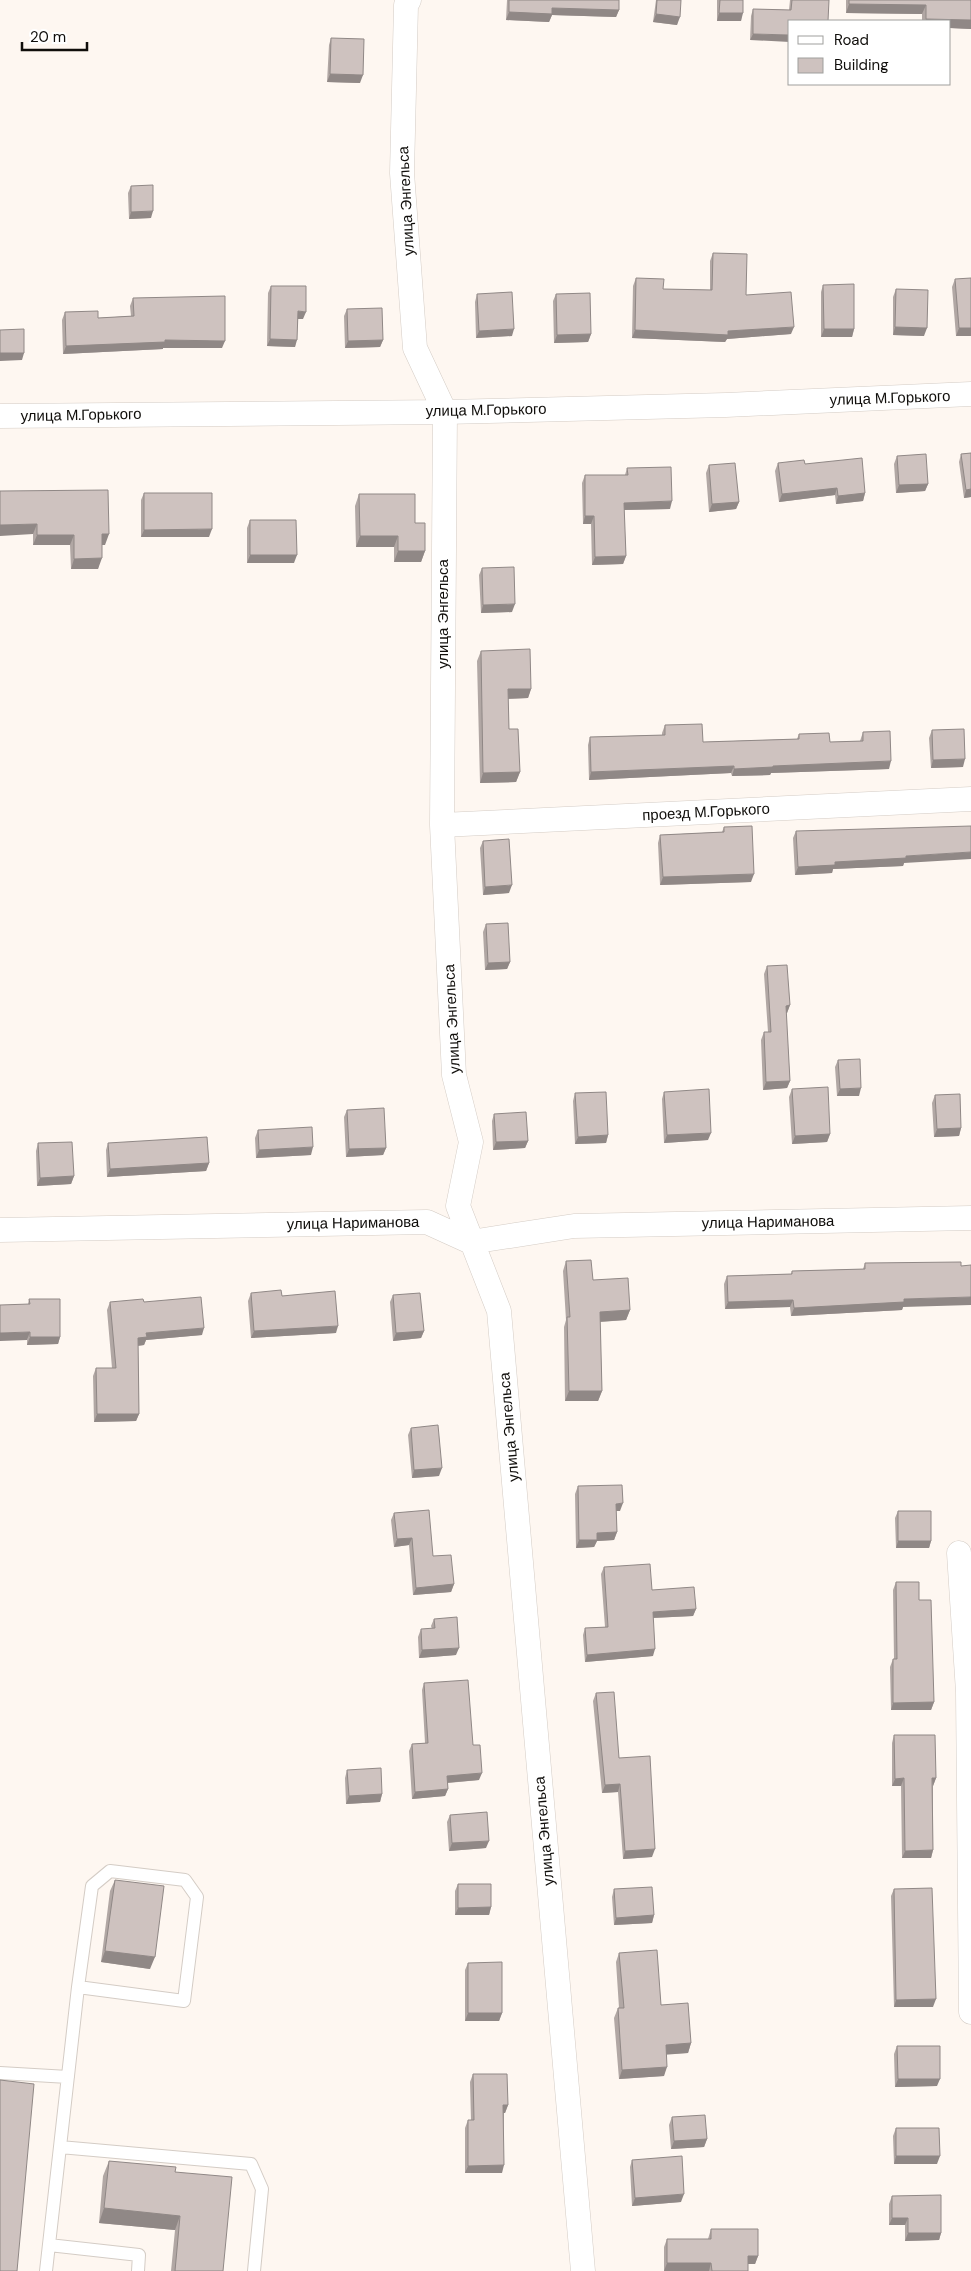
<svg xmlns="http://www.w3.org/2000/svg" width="971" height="2271" font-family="'DM Sans',sans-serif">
	<rect width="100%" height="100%" fill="#fef7f1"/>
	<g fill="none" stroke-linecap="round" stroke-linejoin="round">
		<defs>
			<path id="service" d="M0,2073L68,2077
				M60,2147L251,2164L262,2189L254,2271
				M49,2245L139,2255L138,2271
				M46,2271L78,1987L92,1886L110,1871L185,1880L197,1897L184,2001L78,1987"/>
			<path id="minor" d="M409,0L406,5L402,173L415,348L445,412L442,825L454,1075L471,1142L458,1206L499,1311L583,2271
				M0,416L445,412L726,405L971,394
				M442,825L971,799
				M0,1230L427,1222L471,1242L574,1226L971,1218
				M959,1553L968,1692L971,2012"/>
		</defs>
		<use href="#service" stroke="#d4ccc5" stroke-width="14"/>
		<use href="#minor" stroke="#d4ccc5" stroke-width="25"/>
		<use href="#service" stroke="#fff" stroke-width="12"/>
		<use href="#minor" stroke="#fff" stroke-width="24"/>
	</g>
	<path fill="#b1a7a4" d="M507,0H619V10L616,17L552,15L549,22L506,20Z
		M656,0H681L677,25L653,22Z
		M717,0H743L741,21H717Z
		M790,0H829L750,40L751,16L753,9L789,10Z
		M846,0H971V29L950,28V21H922V14L846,13Z
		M331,38L360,83L327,82L329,45Z
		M131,186L151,218L129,219L128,193Z
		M713,253L746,295L791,334L727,339L725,342L632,338L633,286L636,278L663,289L710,290V261Z
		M955,279L971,336H956L952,287Z
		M823,285L854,329L852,337H821V292Z
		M271,286L303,319H298L295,347L267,346L268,293Z
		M896,289L924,336L893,335V297Z
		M477,294L512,336L476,338L475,302Z
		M556,294L591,334L588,342L554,343L553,301Z
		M133,298L222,348H163V349L63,354L62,320L65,312L98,318L131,316L130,306Z
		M347,309L383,340L380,347L345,348L344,316Z
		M971,453V497L964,498L959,462L961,454Z
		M897,456L928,484L925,491L896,493L894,464Z
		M778,463L805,464L865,493L863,501L836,504L835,495L779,502L775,471Z
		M709,465L739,502L736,509L709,512L706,473Z
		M627,468L670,509L624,510L626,556L623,564L592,565L591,524H583L582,483L585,475H625Z
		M0,491L105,545H102L98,569H71L70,545H33V534Z
		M144,493L209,537H141V500Z
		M359,494L415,523L425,551L421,562H394V547H356L355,506Z
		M250,520L294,563H247V528Z
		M482,568L512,612L481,613L479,575Z
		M481,651L531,689L528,698L508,699L509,729L520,772L516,782L480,783L477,661Z
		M665,725L703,742L797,739L799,734L830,742L860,741L863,732L889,769L771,773L770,775L732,776L731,773L589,780L588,745L590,737L662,735V733Z
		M932,730L963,767L931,768L929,738Z
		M724,827L751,882L660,885L658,843L660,835L722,832Z
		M796,831L904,863L903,866L833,869L832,873L795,875L793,838Z
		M483,841L509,893L483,895L480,848Z
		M486,924L510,962L507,969L485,970L483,932Z
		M767,966L790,1005L787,1013H786L790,1081L787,1088L763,1090L761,1040L764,1032H768L764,974Z
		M838,1060L859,1096H837L835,1067Z
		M792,1089L830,1134L827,1142L792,1144L789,1097Z
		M664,1092L708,1140L664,1143L662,1099Z
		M575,1093L608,1135L606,1143L575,1144L573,1101Z
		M935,1095L961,1128L959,1136L934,1137L932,1103Z
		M347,1110L386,1148L383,1155L346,1157L344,1117Z
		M494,1114L528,1141L525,1148L493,1150L492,1121Z
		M258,1130L311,1155L256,1158L255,1138Z
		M38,1143L74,1176L71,1184L37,1186L36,1151Z
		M108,1143L209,1163L206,1171L107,1177L106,1150Z
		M566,1261L593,1280L630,1310L626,1320L600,1322L602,1391L598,1401H565L564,1327L566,1320L563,1271Z
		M865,1263L903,1307L902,1310L791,1316L790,1307L725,1309L724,1284L727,1276L791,1274L792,1271L863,1269Z
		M251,1293L282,1296L336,1333L251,1338L248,1301Z
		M393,1295L424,1331L421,1338L393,1341L390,1302Z
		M29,1299L60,1337L58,1344L27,1345L28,1304Z
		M110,1302H144L202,1335L146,1340L144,1345L138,1346L139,1414L136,1421L94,1422L93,1376L96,1368H112L107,1310Z
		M411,1428L439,1476L412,1478L408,1435Z
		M578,1486L620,1511H616L617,1532L614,1540L597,1541L594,1547L576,1548L575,1494Z
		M898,1511L931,1541L929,1548H896L895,1518Z
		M394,1513L433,1556L454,1584L451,1592L413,1595L409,1545L394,1547L391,1520Z
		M604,1567L652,1590L696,1609L693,1616L653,1618V1656L585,1662L583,1635L585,1628L605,1627L601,1574Z
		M896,1582L919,1600L934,1702L931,1710H891L890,1667L893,1659H894L893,1590Z
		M434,1619L456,1655L419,1658L418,1637L421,1629H432L431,1626Z
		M424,1683L473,1745L479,1780L448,1783V1789L445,1796L412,1799L409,1751L412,1744L425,1743L422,1690Z
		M596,1693L619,1758L652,1857L623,1859L618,1792L602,1793L593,1701Z
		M894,1735L936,1778L933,1786V1850L931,1858H902L901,1786H892V1743Z
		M347,1770L382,1794L380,1802L346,1804L345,1778Z
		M450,1815L486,1848L449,1851L447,1822Z
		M115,1880L150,1969L101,1962L110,1891Z
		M458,1884L491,1907L489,1915H455V1891Z
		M614,1889L654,1915L652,1923L614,1925L612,1897Z
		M894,1889L933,2007H894L891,1896Z
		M619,1953L691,2043L688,2053L666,2054L664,2076L619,2079L614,2018L618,2008H619L616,1962Z
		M468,1963L502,2013L499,2021H465V1970Z
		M897,2046L937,2086L895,2087L894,2054Z
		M473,2074L508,2105L505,2113H504L502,2173H465V2128L468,2120H471L470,2082Z
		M672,2117L707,2139L704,2147L671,2149L669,2125Z
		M896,2128L937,2164H894L893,2136Z
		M632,2160L681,2202L632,2206L630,2167Z
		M109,2161L175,2172L223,2271H171L175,2230L99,2223L103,2176Z
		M892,2196L941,2233L939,2240L905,2241V2225H889V2204Z
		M711,2229L758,2256L755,2264H748V2271H664V2247L667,2239H708Z"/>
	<path fill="#908886" d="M849,4L926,5L922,14L846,13Z
		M552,8L619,10L616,17L552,15L549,22L506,20L509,12Z
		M719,13H743L741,21H717Z
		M656,14L680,17L677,25L653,22Z
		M926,19L971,20V29L950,28V21H925Z
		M753,34L790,35V42L750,40Z
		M330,74L363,75L360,83L327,82Z
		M153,211L151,218L129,219L131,212Z
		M298,311L306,312L303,319H295Z
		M794,327L791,334L727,339L725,342L632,338L635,330L728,331Z
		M895,327L927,328L924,336L893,335Z
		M959,328H971V336H956Z
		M514,329L512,336L476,338L479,331Z
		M824,329H854L852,337H821Z
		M591,334L588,342L554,343L557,335Z
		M270,339L297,340L295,347L267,346Z
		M165,340L225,341L222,348H163V349L63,354L66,346Z
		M383,340L380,347L345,348L348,341Z
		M0,353H24L22,360L0,361Z
		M928,484L925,491L896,493L899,485Z
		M837,488L835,495L779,502L782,494Z
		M971,489V497L964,498L966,490Z
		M865,493L863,501L836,504L838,496Z
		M672,501L670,509L621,510L624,503Z
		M739,502L736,509L709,512L712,504Z
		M585,516H594L591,524H583Z
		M37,524L33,534L0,536V525Z
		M212,529L209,537H141L144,530Z
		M102,534H109L105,545H98Z
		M37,535H74L70,545H33Z
		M360,536H398L394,547H356Z
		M398,551H425L421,562H394Z
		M250,555H297L294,563H247Z
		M626,556L623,564L592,565L595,557Z
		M102,558L98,569H71L74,559Z
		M515,604L512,612L481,613L483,605Z
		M508,689H531L528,698L504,699Z
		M965,759L963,767L931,768L933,760Z
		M891,761L889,769L771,773L770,775L732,776L734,769L773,766Z
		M734,766L731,773L589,780L591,772Z
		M520,772L516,782L480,783L483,773Z
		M971,852V859L904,863L903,866L833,869L832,873L795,875L798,867L835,862L906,856Z
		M754,874L751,882L660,885L663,877Z
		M512,885L509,893L483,895L485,887Z
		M510,962L507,969L485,970L488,963Z
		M790,1005L787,1013H783L786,1006Z
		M790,1081L787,1088L763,1090L766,1082Z
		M861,1088L859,1096H837L840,1089Z
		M961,1128L959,1136L934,1137L937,1129Z
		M711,1133L708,1140L664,1143L667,1135Z
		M830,1134L827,1142L792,1144L795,1136Z
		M608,1135L606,1143L575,1144L578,1137Z
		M528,1141L525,1148L493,1150L496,1142Z
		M313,1147L311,1155L256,1158L259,1150Z
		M386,1148L383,1155L346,1157L349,1149Z
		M209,1163L206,1171L107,1177L110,1169Z
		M74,1176L71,1184L37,1186L40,1178Z
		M971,1297V1305L903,1307L902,1310L791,1316L794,1308L904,1299Z
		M793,1300L790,1307L725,1309L728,1302Z
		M630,1310L626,1320L596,1322L600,1312Z
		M338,1326L336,1333L251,1338L254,1331Z
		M204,1328L202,1335L146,1340L144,1345L135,1346L138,1338L146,1333Z
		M424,1331L421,1338L393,1341L396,1333Z
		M30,1332L27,1340L0,1341V1333Z
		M30,1337H60L58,1344L27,1345Z
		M569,1391H602L598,1401H565Z
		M97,1414H139L136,1421L94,1422Z
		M442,1468L439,1476L412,1478L414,1470Z
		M623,1503L620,1511H613L616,1504Z
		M617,1532L614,1540L597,1541L594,1547L576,1548L579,1540L597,1533Z
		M412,1538L409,1545L394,1547L397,1539Z
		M898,1541H931L929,1548H896Z
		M454,1584L451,1592L413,1595L416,1588Z
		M696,1609L693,1616L650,1618L653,1612Z
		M459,1648L456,1655L419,1658L422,1650Z
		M655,1649L653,1656L585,1662L587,1655Z
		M934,1702L931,1710H891L893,1703Z
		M482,1773L479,1780L444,1783L447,1776Z
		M904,1778L901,1786H892L895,1779Z
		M932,1778H936L933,1786Z
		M620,1784L618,1792L602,1793L605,1785Z
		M448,1789L445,1796L412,1799L415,1792Z
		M382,1794L380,1802L346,1804L349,1796Z
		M489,1841L486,1848L449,1851L452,1843Z
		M655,1849L652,1857L623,1859L625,1851Z
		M933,1850L931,1858H902L905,1851Z
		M491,1907L489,1915H455L458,1908Z
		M654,1915L652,1923L614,1925L616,1918Z
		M105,1951L155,1957L150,1969L101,1962Z
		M936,1999L933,2007H894L896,2000Z
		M468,2013H502L499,2021H465Z
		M691,2043L688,2053L662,2055L666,2045Z
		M667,2067L664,2076L619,2079L622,2070Z
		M898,2079H940L937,2086L895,2087Z
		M503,2105H508L505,2113H501Z
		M707,2139L704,2147L671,2149L674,2141Z
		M896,2156H940L937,2164H894Z
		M504,2165L502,2173H465L468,2166Z
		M684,2194L681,2202L632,2206L635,2198Z
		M104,2208L180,2216L175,2230L99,2223Z
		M892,2218H908L905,2225H889Z
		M908,2233H941L939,2240L905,2241Z
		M748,2256H758L755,2264H745Z
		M667,2263H711L709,2271H664Z"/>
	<path fill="#cec2bf" stroke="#908886" d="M509,0H619V10L552,8V14L509,12Z
		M657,0H681L680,17L656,14Z
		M720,0H743V13H719Z
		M792,0H829L828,21H790V35L753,34V9L791,10Z
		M849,0H971V20L926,19V5L849,4Z
		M331,38L364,39L363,75L330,74Z
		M153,185V211L131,212V186Z
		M713,253L747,254L746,295L791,292L794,327L728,331V335L635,330L636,278L664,279L663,289L712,290Z
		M971,278V328H959L955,279Z
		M854,284V329H824L823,285Z
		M271,286H306V312L298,311L297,340L270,339Z
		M896,289L928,290L927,328L895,327Z
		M512,292L514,329L479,331L477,294Z
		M590,293L591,334L557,335L556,294Z
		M225,296V341L165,340V342L66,346L65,312L98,311V318L134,316L133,298Z
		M382,308L383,340L348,341L347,309Z
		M24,329V353H0V330Z
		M971,453V489L966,490L961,454Z
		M926,454L928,484L899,485L897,456Z
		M862,458L865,493L838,496L837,488L782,494L778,463L804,460L805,464Z
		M735,463L739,502L712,504L709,465Z
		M671,467L672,501L624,503L626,556L595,557L594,516H585V475H628L627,468Z
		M108,490L109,534H102V558L74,559V535H37V524L0,525V491Z
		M144,493H212V529L144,530Z
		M359,494H415V523H425V551H398V536H360Z
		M250,520H296L297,555H250Z
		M514,567L515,604L483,605L482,568Z
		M530,649L531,689H508L509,729H518L520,772L483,773L481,651Z
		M702,724L703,742L799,739V734L829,733L830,742L863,741V732L890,731L891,761L773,766V767L734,769V766L591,772L590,737L665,735V725Z
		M964,729L965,759L933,760L932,730Z
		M752,826L754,874L663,877L660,835L724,832V827Z
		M971,826V852L906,856V858L835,862V865L798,867L796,831Z
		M509,839L512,885L485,887L483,841Z
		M508,923L510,962L488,963L486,924Z
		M787,965L790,1005L786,1006L790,1081L766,1082L764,1032H771L767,966Z
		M860,1059L861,1088L840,1089L838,1060Z
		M828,1087L830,1134L795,1136L792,1089Z
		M709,1089L711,1133L667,1135L664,1092Z
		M606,1092L608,1135L578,1137L575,1093Z
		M960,1094L961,1128L937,1129L935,1095Z
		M384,1108L386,1148L349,1149L347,1110Z
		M526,1112L528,1141L496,1142L494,1114Z
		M312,1127L313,1147L259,1150L258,1130Z
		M207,1137L209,1163L110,1169L108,1143Z
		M72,1142L74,1176L40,1178L38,1143Z
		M591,1260L593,1280L628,1278L630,1310L600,1312L602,1391H569L567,1317H570L566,1261Z
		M961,1262V1266L971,1265V1297L904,1299V1302L794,1308L793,1300L728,1302L727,1276L792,1274V1271L865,1269V1263Z
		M281,1290L282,1296L335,1291L338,1326L254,1331L251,1293Z
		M420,1293L424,1331L396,1333L393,1295Z
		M201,1297L204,1328L146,1333L147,1337L138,1338L139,1414H97L96,1368H116L110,1302L143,1299L144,1302Z
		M29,1299H60V1337H30V1332L0,1333V1305L30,1304Z
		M438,1425L442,1468L414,1470L411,1428Z
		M622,1485L623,1503L616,1504L617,1532L597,1533V1540H579L578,1486Z
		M429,1510L433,1556L451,1555L454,1584L416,1588L412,1538L397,1539L394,1513Z
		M898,1511H931V1541H898Z
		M650,1564L652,1590L694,1587L696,1609L653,1612L655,1649L587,1655L585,1628L608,1627L604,1567Z
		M896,1582H919V1600H931L934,1702L893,1703V1659H897Z
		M457,1617L459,1648L422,1650L421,1629L435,1628L434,1619Z
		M468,1680L473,1745H480L482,1773L447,1776L448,1789L415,1792L412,1744L428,1743L424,1683Z
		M614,1692L619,1758L650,1756L655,1849L625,1851L620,1784L605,1785L596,1693Z
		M894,1735H935L936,1778H932L933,1850L905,1851L904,1778L895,1779Z
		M381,1768L382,1794L349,1796L347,1770Z
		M487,1812L489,1841L452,1843L450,1815Z
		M115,1880L164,1886L155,1957L105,1951Z
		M458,1884H491V1907L458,1908Z
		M652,1887L654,1915L616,1918L614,1889Z
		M932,1888L936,1999L896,2000L894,1889Z
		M657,1950L661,2005L688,2003L691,2043L666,2045L667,2067L622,2070L618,2008H624L619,1953Z
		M502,1962V2013H468V1963Z
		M897,2046H940V2079H898Z
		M473,2074H507L508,2105H503L504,2165L468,2166V2120H474Z
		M0,2080L34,2084L17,2271H0Z
		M705,2115L707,2139L674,2141L672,2117Z
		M896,2128H939L940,2156H896Z
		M682,2156L684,2194L635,2198L632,2160Z
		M109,2161L176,2167L175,2172L232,2177L223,2271H175L180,2216L104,2208Z
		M941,2195V2233H908V2218H892V2196Z
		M711,2229H758V2256H748V2271H712L711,2263H667V2239H711Z"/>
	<g text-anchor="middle" stroke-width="5" stroke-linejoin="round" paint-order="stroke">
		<g font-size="15" fill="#100e0b" stroke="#fff">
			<text transform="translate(406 201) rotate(-93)" y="5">улица Энгельса</text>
			<text transform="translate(890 398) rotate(-2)" y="5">улица М.Горького</text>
			<text transform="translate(486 410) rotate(-1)" y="5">улица М.Горького</text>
			<text transform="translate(81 415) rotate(-1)" y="5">улица М.Горького</text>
			<text transform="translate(443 614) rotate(-90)" y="5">улица Энгельса</text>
			<text transform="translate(706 812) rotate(-3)" y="5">проезд М.Горького</text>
			<text transform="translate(452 1019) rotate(-93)" y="5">улица Энгельса</text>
			<text transform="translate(768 1222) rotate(-1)" y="5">улица Нариманова</text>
			<text transform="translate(353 1223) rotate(-1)" y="5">улица Нариманова</text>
			<text transform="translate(509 1427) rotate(-95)" y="5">улица Энгельса</text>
			<text transform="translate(544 1831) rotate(-95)" y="5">улица Энгельса</text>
		</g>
	</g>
	<rect x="788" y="20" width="162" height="65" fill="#ffffff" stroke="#9f9f9d"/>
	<rect x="798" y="36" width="25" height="8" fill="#ffffff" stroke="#9f9f9d"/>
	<text x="834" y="45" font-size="15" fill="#100e0b">Road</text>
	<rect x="798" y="58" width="25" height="15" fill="#cec2bf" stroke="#9f9f9d"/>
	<text x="834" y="70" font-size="15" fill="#100e0b">Building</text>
	<path d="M22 42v8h65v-8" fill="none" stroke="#100e0b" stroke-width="2.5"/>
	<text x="30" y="42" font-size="15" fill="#100e0b" stroke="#ffffff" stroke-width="4" paint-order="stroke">20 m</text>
</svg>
